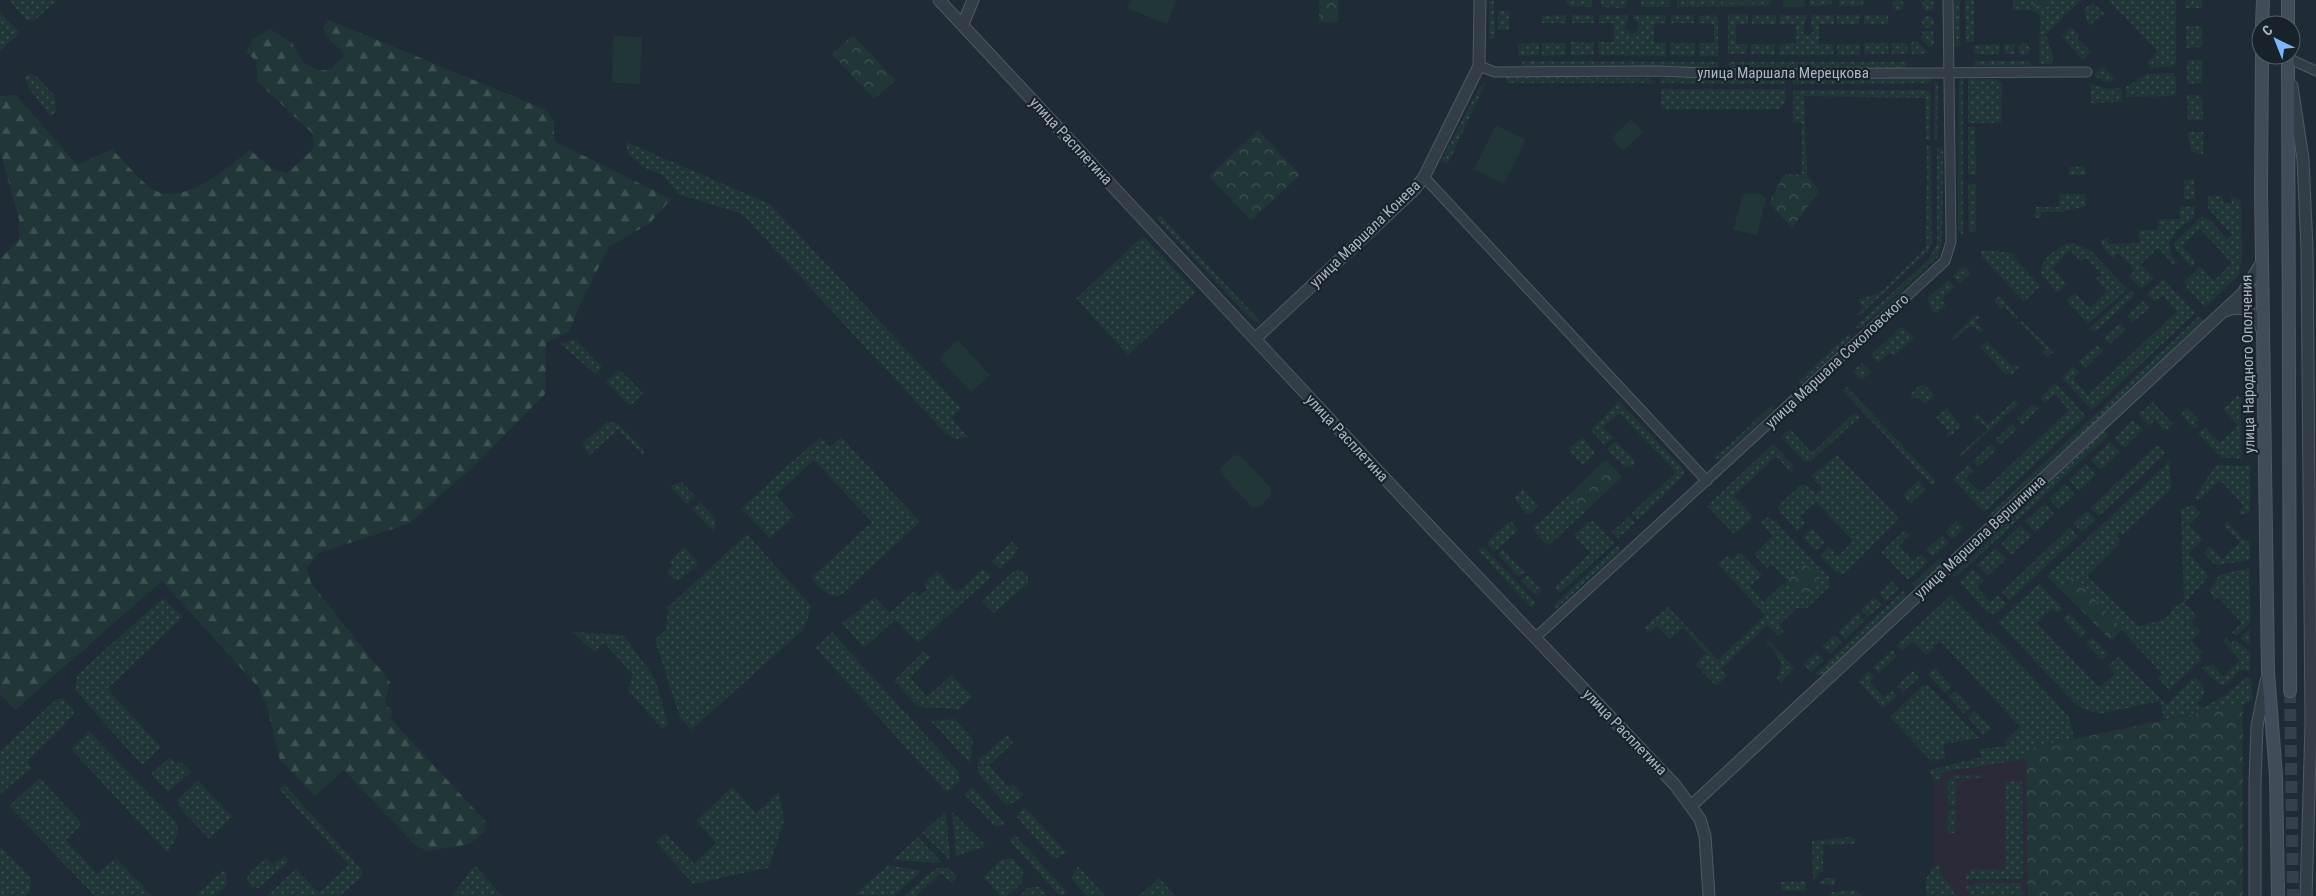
<svg xmlns="http://www.w3.org/2000/svg" width="2316" height="896" font-family="'Roboto Condensed',sans-serif">
	<defs>
		<pattern id="grass-dots" width="8" height="8" patternUnits="userSpaceOnUse" patternTransform="scale(1.25)"><rect width="8" height="8" fill="#213737"/><path d="M2 2h.1M6 6h.1" fill="none" stroke="#3f5252" stroke-width="1.8" stroke-linecap="round"/></pattern>
		<pattern id="forest-firs" width="22" height="20" patternUnits="userSpaceOnUse" patternTransform="scale(1.25)"><rect width="22" height="20" fill="#213737"/><path d="M5 1l3.5 6h-7zM16 11l3.5 6h-7z" fill="#3f5252"/></pattern>
		<pattern id="park-crowns" width="20" height="18" patternUnits="userSpaceOnUse" patternTransform="scale(1.25)"><rect width="20" height="18" fill="#213737"/><path d="M2 6a3 3 0 1 1 6 0M12 15a3 3 0 1 1 6 0" fill="none" stroke="#3f5252"/></pattern>
	</defs>
	<rect width="100%" height="100%" fill="#1f2b36"/>
	<path fill="#2b2a38" d="M2243,704V896H1926V879L1933,866V780L1929,770L2164,719Z"/>
	<path fill="url(#grass-dots)" d="M1922 5a6 6 0 1 1 12 0a6 6 0 1 1-12 0Z
		M1892.5 5a5.5 5.5 0 1 1 11 0a5.5 5.5 0 1 1-11 0Z
		M9,0H57L34,21L26,20Z
		M1489,0H1494L1495,39H1489Z
		M1566,0H1592V7L1568,6Z
		M1601,0H1628L1625,8L1601,7Z
		M1641,0H1670V7H1641Z
		M1677,0H1771V3L1768,6L1677,7Z
		M1809,0H1832V5L1809,6Z
		M1839,0H1864L1862,6H1839Z
		M1954,0H1960V46L1954,47Z
		M1965,0H1974V42H1966Z
		M2013,0H2081L2046,34L2054,60L2050,64H2039L2040,15L2031,10H2013Z
		M2108,0H2176V63L2174,66L2150,68L2147,63L2157,51Z
		M2186,0H2202V8H2185Z
		M2093,3L2105,14L2103,17L2101,15L2089,26L2084,9Z
		M1498,11H1509V30H1498Z
		M0,12L20,33L0,51Z
		M1730,14L1748,15V24H1736V44H1747V54H1728V17Z
		M1566,15V23H1542V16Z
		M1572,15H1594V23H1572Z
		M1599,15H1628L1625,29L1633,34L1639,28L1637,22L1633,19V15H1666V23L1654,24V43H1666V56L1599,55L1598,42H1614V23H1599Z
		M1671,15H1694V23H1671Z
		M1715,15L1718,19V56H1699V43H1714V24L1699,23V16Z
		M1752,15H1776V24H1752Z
		M1780,15H1807L1803,33L1810,36L1814,30L1811,25L1812,15H1834V24H1819V44H1834L1833,55H1779L1780,44L1796,43V24H1780Z
		M1837,15H1860L1859,24H1837Z
		M1864,15H1888V24H1864Z
		M1922 22a6 6 0 1 1 12 0a6 6 0 1 1-12 0Z
		M2186,26H2202V47L2186,48Z
		M2071,27L2079,35L2077,38L2091,52L2083,60L2062,37Z
		M1923,31H1933L1934,43L1931,48L1921,39Z
		M1917,41L1929,53L1912,55L1910,43Z
		M1571,42L1594,43V55H1571Z
		M1539,43V55L1519,56L1518,44Z
		M1542,43H1566V55L1542,56Z
		M1670,43H1695V56L1670,55Z
		M1888,43L1889,54H1864V43Z
		M1892,43H1907L1908,54H1892Z
		M2018 49a6 6 0 1 1 12 0a6 6 0 1 1-12 0Z
		M1751,44H1775V55L1751,54Z
		M1837,44H1860V55H1837Z
		M2000,44L1999,55L1974,54V45Z
		M2004,44H2015L2014,54H2004Z
		M2187,60H2202V83L2187,84Z
		M1523,61L1718,62V67L1521,66Z
		M1975,61H2030L2031,66H1974Z
		M1729,62H1906V68L1729,67Z
		M2103,66L2116,80L2104,82L2094,75Z
		M2173,73L2176,77V96L2126,97V87L2147,74Z
		M30,74L35,75L55,96L56,112L50,117L26,83L25,77Z
		M1506,77L1651,78L1652,83H1507Z
		M1661,78H1785V84L1661,83Z
		M1931,78V83L1793,84V79Z
		M1963,78V236L1958,230L1959,80Z
		M1968,79H1997L2002,83L2001,123H1968Z
		M1935,80L1938,85L1937,140H1934Z
		M1486,82L1448,163L1441,161L1479,88Z
		M2091,84L2107,89L2121,88L2122,102L2091,103Z
		M1661,89H1786V101L1779,109H1665L1661,108Z
		M1793,90H1926L1931,93L1930,140H1926L1925,98L1804,96L1807,175L1802,174V123L1793,122Z
		M2187,95H2202L2203,120H2188Z
		M1968,127H1975L1976,175L1968,174Z
		M2188,132H2203V155L2191,151Z
		M626,142L770,204L961,408L951,418L968,437L956,439L945,433L742,214L678,194L663,175L643,167L628,154Z
		M1927,146H1931L1932,243L1928,251L1859,316L1857,314L1864,307L1858,300L1880,293L1926,248Z
		M1937,148L1943,149L1942,240L1938,257L1861,328L1855,327L1928,260L1937,245Z
		M2085,166L2086,175H2069V167Z
		M2194,179L2195,199H2184V180Z
		M1968,184H1976V232H1969Z
		M2059,194H2086V206L2061,212H2041V218H2035L2036,207H2059Z
		M2208,196H2223V203H2232L2231,196L2241,201L2242,257L2239,275L2205,307L2187,288L2185,282L2200,266L2214,281L2232,263L2200,229L2182,246L2196,262L2191,267L2175,249L2174,243L2202,216L2211,221L2227,239L2232,235L2208,208Z
		M2195,206L2193,218L2178,229L2169,243L2171,255L2177,262L2174,265L2158,248L2141,264L2154,278L2141,289L2129,276L2135,270L2118,253L2113,258L2103,248L2101,240L2108,238V244L2139,243V230H2158V219H2180V207Z
		M1159,214L1261,322H1256L1249,317L1158,220Z
		M1143,236L1196,292L1128,355L1076,299Z
		M2073,243L2090,250L2127,289L2088,324L2066,301L2075,293L2090,308L2107,291L2096,279L2101,274L2086,258L2081,262L2070,250L2052,268L2067,284L2057,293L2041,274C2039,259 2059,245 2073,243Z
		M1982,250L2011,253L2040,286L2024,302L1981,256Z
		M1964,265L1971,273L1960,283L1953,276Z
		M2163,279L2195,313L2092,410L2062,378L2073,366L2080,373L2073,379L2088,395L2177,311L2162,295L2155,302L2147,294Z
		M1948,280L1955,287L1941,300L1946,305L1936,314L1929,306L1928,298Z
		M2131,290L2134,296L2096,331L2089,329Z
		M1999,296L2018,317L2016,319L2004,307L2001,309L1994,301Z
		M2143,301L2149,308L2133,322L2127,316Z
		M1977,314L1980,317L1975,322L1983,330L1980,333L1974,327H1968L1953,341L1951,338Z
		M2199,316L2204,321L1992,518L1987,517Z
		M2022,321L2053,352L2048,357L2043,352L2045,349L2020,323Z
		M2120,323L2126,329L2110,344L2104,338Z
		M1900,328H1904L1914,338L1894,356L1890,352L1878,363L1871,355Z
		M1850,333V339L1801,384L1798,381Z
		M576,339L602,367L596,374L560,344Z
		M1987,341L2012,367L2015,364L2019,368L2012,374H2005L1980,347Z
		M2097,345L2103,351L2085,368L2079,361Z
		M1862,363L1871,372L1862,380L1853,371Z
		M619,369L643,393L630,406L606,382Z
		M2055,383L2086,416L1984,512L1953,479L1968,465L1973,471L1966,478L1981,493L2069,410L2055,394L2045,403L2040,398Z
		M1920,385L1926,386L1934,396L1925,404L1918,397L1914,399L1910,395Z
		M1847,387L1936,481L1932,485L1843,391Z
		M2238,395L2241,398V459L2220,457L2198,434L2205,427L2220,443L2238,426L2223,409Z
		M2015,400L2018,404L1961,457L1959,455L1988,429L1978,419L1975,421L1972,418L1977,413L1988,425Z
		M1619,401L1684,470V475L1638,520L1632,513L1676,472L1619,413L1603,427L1613,438L1604,445L1591,430Z
		M2153,402L2173,424L2165,431L2155,420L2149,426L2138,415Z
		M2033,404L2038,409L2022,425L2017,419Z
		M1772,405L1774,409L1722,458L1714,459Z
		M1947,408L1961,426L1949,437L1946,434L1949,431L1936,417Z
		M2187,408L2199,420L2196,422L2198,426L2194,429L2181,414Z
		M1855,412L1860,417L1810,462L1804,461L1781,437L1790,429L1812,453Z
		M2133,420L2143,430L2124,448L2114,438Z
		M608,421L618,424L644,450L643,455L618,429L589,456L583,443Z
		M2012,424L2017,429L2000,445L1995,440Z
		M2104,431L2109,435L1956,577L1952,575Z
		M821,437L830,447L841,437L920,522L840,596C825,597 820,588 811,578L872,522L814,460L776,495L794,516L770,538L741,509L786,467Z
		M1583,438L1595,453L1583,465L1568,449Z
		M1616,441L1636,462L1632,467L1624,466L1607,449Z
		M2110,442L2120,452L2101,470L2091,460Z
		M1773,444L1792,464L1793,469L1791,472L1776,456L1734,496L1752,515L1751,519L1734,534L1707,506Z
		M1991,444L1996,450L1978,467L1973,461Z
		M2157,445L2166,453L2099,516L2090,508Z
		M1837,455L1897,516L1898,520L1844,574L1836,572L1820,556L1829,547L1838,556L1853,541L1816,502L1800,516L1806,523L1797,531L1778,509L1779,505L1801,485L1805,484L1816,494L1822,488L1811,476Z
		M2170,461L2171,489L2123,535L2120,532L2116,536L2120,540L2119,544L2087,576L2138,626C2149,623 2172,621 2173,607L2184,602L2181,509L2193,505L2201,513L2189,525L2203,539L2189,553L2208,575L2205,581L2184,603L2197,616L2191,622L2201,632L2191,641L2202,653L2199,656L2202,659L2169,690L2158,678L2162,674L2073,576L2060,589L2047,576Z
		M2086,464L2096,475L2079,491L2069,480Z
		M2216,465L2250,466V513L2242,515L2238,512L2244,506L2220,480L2198,501L2195,497Z
		M1918,481L1926,489L1910,504L1903,495Z
		M682,482L695,496L687,504L670,486Z
		M2065,484L2075,495L2059,509L2049,499Z
		M1523,489L1538,506L1530,514H1526L1514,498Z
		M1569,495L1585,512L1550,544L1546,545L1534,531V527Z
		M700,502L716,519L714,532L692,509Z
		M2045,503L2054,514L2035,532L2025,521Z
		M2087,511L2096,519L2082,532L2073,524Z
		M1629,517L1635,523L1618,538L1612,532Z
		M1768,517L1774,520L1829,577L1830,586L1807,608H1797L1779,625L1784,631L1778,636L1767,625L1721,669L1727,676L1716,686L1695,664L1706,653L1683,628L1670,639L1657,626L1649,633L1644,628L1668,607L1718,660L1765,615L1718,564L1727,556L1731,560L1740,552L1762,575L1750,586L1763,602L1787,580L1771,564L1767,568L1754,554L1773,536L1761,522Z
		M1593,521L1614,543L1560,593L1555,587L1590,553L1574,535L1588,522Z
		M1956,521L1964,529L1953,539L1945,532Z
		M2227,521L2244,540H2249L2250,558L2246,561L2215,565L2204,553L2210,546L2222,559L2240,542L2224,525Z
		M1508,522H1512L1518,530L1494,552L1488,545V541Z
		M2021,525L2031,536L2011,555L2001,544Z
		M2070,527L2078,536L2010,600L2002,592Z
		M1812,528L1825,542L1816,551L1802,537Z
		M1905,530L1909,535L1899,546L1913,561L1921,554L1928,562L1908,580L1881,552Z
		M747,534L811,606L805,628L691,730L680,717L655,640L666,630L668,607Z
		M1942,535L1949,543L1933,557L1926,550Z
		M1012,542L1018,548L1013,557L1000,569L992,561Z
		M1483,546L1535,602L1533,607H1530L1478,550Z
		M1617,546L1621,550L1556,609L1553,606Z
		M684,547L696,559L697,565L679,580L673,579L666,572L673,566L669,562Z
		M1996,548L2006,559L1988,576L1977,565Z
		M1503,550L1525,572L1519,577L1498,555Z
		M1940,558L1944,562L1916,588L1912,584Z
		M2249,568L2250,623L2236,636L2232,632L2242,623L2218,597L2214,600L2210,591L2219,575Z
		M983,569L991,577L918,643L895,620L864,648L842,623L875,597L890,613L914,591L919,596L927,589L923,584L937,571L957,593Z
		M1019,569L1028,577V583L994,613L982,601L1014,571Z
		M1973,569L1984,580L1977,587L1990,602L1998,595L2007,604L1995,614L1987,613L1960,582Z
		M1527,575L1542,591L1537,596L1521,580Z
		M1891,581L1899,589L1886,601L1879,593Z
		M2039,584L2063,609L2058,613L2052,608L2037,623L2099,687L2115,674L2108,666L2118,657L2167,705L2192,679L2196,678C2207,688 2207,692 2197,703L2202,708L2225,696L2245,678H2251L2252,700L2243,704L2164,719L2160,701L2099,714L2077,706L1998,622Z
		M1904,590L1906,598L1822,675H1814Z
		M1951,595L1989,635L1992,633L2069,717L2074,738L2026,749V759L1942,772L1940,781L1933,780L1929,770L1982,757L1979,749L2007,746L2004,742L2020,727L1940,641L1926,655L1913,641L1902,651L1897,645Z
		M1874,597L1882,605L1868,617L1861,610Z
		M163,598L183,617L107,689L161,747L142,765L75,690L77,675Z
		M1858,612L1865,620L1845,639L1838,632Z
		M2069,613L2087,632L2081,638L2063,619Z
		M2250,628V646L2240,638Z
		M573,632L624,635L655,679L668,724L662,729L628,690L633,674L604,643L594,652Z
		M832,632L958,771L960,781L947,793L816,648Z
		M1834,635L1842,642L1830,654L1822,646Z
		M2092,637L2109,654L2102,660L2086,643Z
		M2226,637L2231,643L2234,640L2250,651V671L2240,670L2227,684L2220,685L2201,668L2205,665L2207,668L2212,664L2223,676L2240,660L2223,641Z
		M1769,640L1794,668L1781,683L1777,679L1782,665L1775,652L1766,642Z
		M1892,650L1897,656L1879,673L1873,667Z
		M924,651L931,657L910,677L927,697L952,675L972,697L959,709L918,707L894,681Z
		M1816,652L1824,660L1811,672L1803,664Z
		M1935,668L1952,687L1945,693L1928,675Z
		M1869,671L1874,677L1870,682L1884,697L1892,691L1897,696L1883,708L1858,681Z
		M1913,671L1919,677L1903,692L1897,686Z
		M1928,685L1979,738L1944,744L1945,759L1931,761L1890,717L1922,686Z
		M1955,691L1971,707L1964,714L1949,697Z
		M63,698L74,710L73,716L27,762L32,768L0,794V751L56,700Z
		M1975,711L1991,728L1984,735L1968,718Z
		M955,719L973,739L970,763L931,721Z
		M89,731L177,823L178,834L168,853L71,749Z
		M1007,735L1013,743L989,765L1009,788L1013,784L1023,795L1015,802L1006,805L978,773V760Z
		M170,757L176,764L180,761L191,772L168,792L151,774Z
		M1957,775H1983V778H1956V806L1948,807V779Z
		M40,778L82,824L66,840L97,874L116,858L152,896H95L9,806Z
		M198,780L232,817L209,839L178,806V799Z
		M2005,781H2022L2023,879H1966V874H1971V869H2005Z
		M284,784L362,870V876L340,896H267L296,869L319,893L349,865L279,789Z
		M732,787L756,813L779,792L784,821L768,868L693,884L656,842L665,833L694,864L716,843L696,821Z
		M972,787L1006,825L995,826L964,794Z
		M1024,807L1029,812L1067,853L1054,859L1017,817Z
		M1948,810H1956L1955,833L1948,834Z
		M946,811L950,860L922,833Z
		M952,812L986,846L956,856Z
		M1015,835L1068,893L1060,896L1009,840Z
		M918,837L942,863L893,860Z
		M1852,837L1856,840L1855,844L1823,845V872H1820L1813,882L1812,841Z
		M0,846L31,878L30,891L24,896H0Z
		M284,856L289,861L259,888L252,887L247,880L248,875L266,858L273,865Z
		M1012,858L1023,871L1022,883L1007,896H1001L983,877L1001,860Z
		M475,865L502,896H452Z
		M888,865L921,871L894,896L855,895Z
		M1078,866L1105,896H1087L1071,878Z
		M1939,866L1940,871L1957,896H1926V879L1933,867Z
		M936,868H948L957,877L951,883L941,873L916,896H904Z
		M223,871L226,873L227,885L215,896H195Z
		M1159,878L1175,896H1139Z
		M1825,878H1836L1835,885L1818,884Z
		M1806,881L1805,891H1783L1781,890V882Z
		M1985,883H2021L2022,896H1970L1966,886Z
		M1039,887L1047,896H1020L1027,888Z
		M1856,890L1862,896H1828L1832,892Z"/>
	<path fill="url(#forest-firs)" d="M329,20L544,109L554,121V141L671,199L650,223L609,247L581,302L570,331L546,343L545,394L473,467L408,524L319,553L307,567L311,583L390,682L385,703L393,713L390,718L486,822L484,832L470,844L427,851L416,846L344,770L315,796L280,760L267,707L259,688L162,581L15,710L0,694V259L19,240V219L0,151V96L16,95L77,165L112,149C121,158 144,185 154,190C186,206 226,168 250,150L274,170L288,173L314,148L312,133L258,82L256,61L246,52L253,39L270,29L292,43L303,62L319,71L331,69L345,54L326,36L323,27Z"/>
	<path fill="url(#park-crowns)" d="M1319,0H1338V22H1319Z
		M1722,0H1765V2L1723,4Z
		M2032,0H2049L2048,7L2034,6Z
		M853,35L895,80L874,99L832,54Z
		M1258,130L1300,175L1251,221L1209,176Z
		M1784,174L1807,175L1819,191L1792,228L1769,203Z
		M1606,460L1622,477L1585,512L1569,495Z
		M1803,563L1820,578V582L1804,597L1788,580Z
		M2073,576L2122,629L2112,641L2060,589Z
		M2243,704V896H2028L2026,749Z"/>
	<path fill="#213737" d="M1131,0H1172L1176,1L1167,24L1127,8Z
		M1783,0H1805V7H1783Z
		M613,36L642,37L640,84L612,83Z
		M1631,119L1643,132L1623,151L1611,138Z
		M1496,125L1526,140L1504,184L1474,169Z
		M1760,193L1766,199L1757,235L1733,230L1743,194Z
		M958,340L990,375L971,392L939,358Z
		M1234,455L1241,456L1270,487L1271,495L1259,507H1252L1221,474V467Z"/>
	<g fill="none" stroke-linecap="round" stroke-linejoin="round">
		<path stroke="#34404b" stroke-width="12" stroke-dasharray="12 6" stroke-linecap="butt" d="M2290,691L2293,896"/>
		<defs>
			<path id="minor" d="M2288,58L2316,71
				M1479,66L1495,72L1657,71L1729,74L2087,72
				M1424,177L1707,481
				M1535,638L1945,261L1951,242L1948,0"/>
			<path id="tertiary" d="M939,0L1432,529L1675,785L1700,819L1705,836L1709,896
				M963,24L973,0
				M2292,86L2303,159L2307,249L2311,725L2306,896
				M2225,311C2245,303 2256,313 2263,332
				M1255,339L1414,190L1424,177L1479,66L1480,0
				M1691,806L2243,293L2262,262
				M2255,896V782L2257,726L2266,681"/>
			<path id="secondary" d="M2262,25L2263,0
				M2288,25V0
				M2262,55L2261,191L2268,672L2276,776L2278,896
				M2288,55L2290,691"/>
		</defs>
		<use href="#minor" stroke="#505a65" stroke-width="11"/>
		<use href="#tertiary" stroke="#505a65" stroke-width="13"/>
		<use href="#secondary" stroke="#505a65" stroke-width="14"/>
		<use href="#minor" stroke="#323d47" stroke-width="9"/>
		<use href="#tertiary" stroke="#323d47" stroke-width="11"/>
		<use href="#secondary" stroke="#404c5a" stroke-width="12"/>
	</g>
	<g text-anchor="middle" stroke-width="4.5" stroke-linejoin="round" paint-order="stroke">
		<g font-size="15" fill="#acb7c4" stroke="#18222b">
			<text x="1783" y="78">улица Маршала Мерецкова</text>
			<text transform="translate(1071 141) rotate(47)" y="5">улица Расплетина</text>
			<text transform="translate(1365 234) rotate(-44)" y="5">улица Маршала Конева</text>
			<text transform="translate(1837 361) rotate(-43)" y="5">улица Маршала Соколовского</text>
			<text transform="translate(2248 364) rotate(-91)" y="5">улица Народного Ополчения</text>
			<text transform="translate(1347 438) rotate(47)" y="5">улица Расплетина</text>
			<text transform="translate(1980 537) rotate(-43)" y="5">улица Маршала Вершинина</text>
			<text transform="translate(1625 732) rotate(46)" y="5">улица Расплетина</text>
		</g>
	</g>
	<g transform="translate(2276 40) rotate(317)"><circle r="24" fill="#18222b" stroke="#535e68"/>
	<path d="M0-4L9 19L0 12L-9 19Z" fill="#7cb7f9"/>
	<text y="-8" font-size="14" font-weight="bold" text-anchor="middle" fill="#acb7c4">С</text>
	</g>
</svg>
